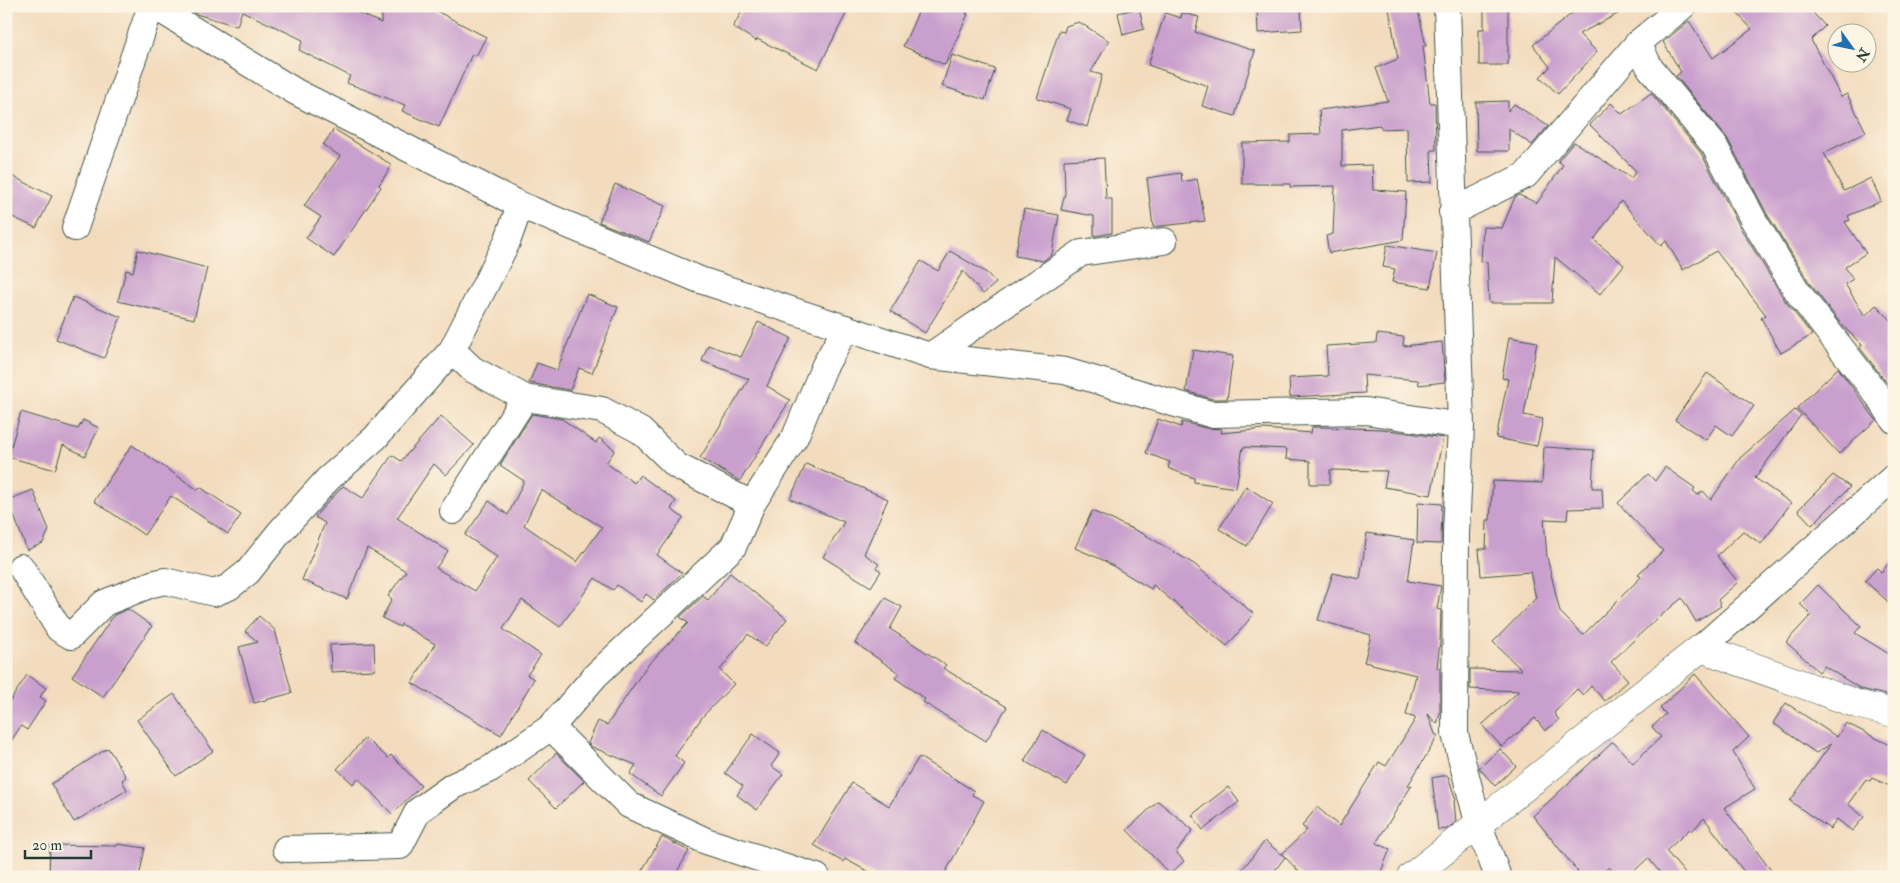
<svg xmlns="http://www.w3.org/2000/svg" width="1900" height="883" font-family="'IM FELL Double Pica',serif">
	<rect width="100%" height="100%" fill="#fcf5e5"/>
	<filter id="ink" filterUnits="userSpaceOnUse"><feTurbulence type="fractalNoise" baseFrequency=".02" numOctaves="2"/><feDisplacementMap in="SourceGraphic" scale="10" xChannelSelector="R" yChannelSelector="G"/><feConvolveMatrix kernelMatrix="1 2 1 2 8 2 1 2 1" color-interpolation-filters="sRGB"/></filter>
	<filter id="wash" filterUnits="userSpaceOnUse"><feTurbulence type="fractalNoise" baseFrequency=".0096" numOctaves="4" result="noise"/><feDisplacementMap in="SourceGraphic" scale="20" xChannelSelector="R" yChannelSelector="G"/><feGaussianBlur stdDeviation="1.12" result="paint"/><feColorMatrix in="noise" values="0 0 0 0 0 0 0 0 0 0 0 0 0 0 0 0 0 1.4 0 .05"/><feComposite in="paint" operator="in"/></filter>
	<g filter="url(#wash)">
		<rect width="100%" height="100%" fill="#f3dcbe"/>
		<g id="blocks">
			<path fill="#c99fcd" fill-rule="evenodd" d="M186,6H343L381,23L383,6H427L486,37L476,56L472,54L439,127L402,111L405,105L347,83L350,76L299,50L303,40L242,11L237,26L196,14Z
				M745,6H850L818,69L757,39L756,41L733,27Z
				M921,6H969L966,14H968L945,65L903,46Z
				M1257,6H1301L1302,30L1258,33Z
				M1401,6H1417L1426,46H1423L1430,103H1435L1436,150H1431L1432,182L1408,183L1407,128L1381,129L1380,125L1342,130V166L1372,165L1373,190L1406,192L1403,240L1329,253L1326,236L1333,234L1335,186L1290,187V184H1242V143L1290,142V135L1321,134L1319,110L1388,101L1376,68L1398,59L1389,9Z
				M1484,6H1508V65H1479V29H1484Z
				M1581,6H1633L1579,34L1597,52L1558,94L1540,77L1550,67L1533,45Z
				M1730,6H1807L1825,26L1811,40L1841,97L1847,94L1866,132L1824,153L1844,191L1871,178L1881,201L1848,216L1850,220L1845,222L1866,253L1845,267L1853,279L1845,284L1865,316L1876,305L1894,323V392L1860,348L1862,345L1841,324L1811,285L1767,214L1727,138L1676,76L1681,72L1663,42L1689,21L1713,58L1752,29Z
				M1139,8L1144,29L1123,35L1118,13Z
				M1165,13L1181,18L1182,13L1199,17L1195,32L1255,51L1235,116L1202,106L1208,86L1148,65Z
				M1079,22L1109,41L1091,72L1102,75L1087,127L1067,120L1071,109L1037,98L1059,31L1064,32L1066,26Z
				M952,55L995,69L985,100L942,86Z
				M1651,93L1701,153L1741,229L1786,302L1812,335L1781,353L1761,318L1766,315L1716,251L1683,270L1666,241L1661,246L1621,201L1594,240L1624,265L1600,294L1555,257L1552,303H1489L1487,262L1481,261L1483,227L1502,228L1515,197L1519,195L1537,203L1563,165L1558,161L1574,142L1631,178L1636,171L1590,125L1611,103L1622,114Z
				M1508,101V111L1514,104L1548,126L1532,145L1509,129V151H1477L1476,102Z
				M334,129L392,165L379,185L381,187L334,257L306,238L321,217L304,206L340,156L323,145Z
				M1104,158L1106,199H1112V233L1094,236V216L1061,210L1065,193L1064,160Z
				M6,173L52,196L36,228L6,214Z
				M1181,173L1182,182L1197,179L1205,221L1153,227L1147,178Z
				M615,184L665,206L649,242L599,222Z
				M1024,209L1059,215L1052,254L1043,261L1015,256Z
				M1387,245L1437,253L1430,288L1392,282L1395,269L1383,267Z
				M138,250L207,268L194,319L118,301L126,270L133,272Z
				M950,251L987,273L996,283L983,294L963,271L925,333L890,311L921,261L938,271Z
				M587,294L618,307L592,373L579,368L570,390L529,383L537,363L557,370Z
				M73,297L121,317L104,358L56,339Z
				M758,322L791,338L767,386L790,400L740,481L700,458L749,379L702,361L708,345L741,357Z
				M1377,334L1404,337L1403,346L1442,342L1445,382L1419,385L1418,380L1364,375L1365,393L1290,397L1289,378L1328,376L1326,346L1376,343Z
				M1509,337L1537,342L1524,415L1543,419L1537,446L1496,438L1508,379L1502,378Z
				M1193,350L1233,356L1227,399H1212L1186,391Z
				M1838,368L1876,420L1839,454L1797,408Z
				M1707,373L1754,406L1732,436L1716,425L1706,440L1675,420Z
				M1795,410L1801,415L1755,478L1791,503L1761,544L1743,531L1717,556L1738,582L1718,600L1721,606L1696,622L1682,598L1652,623L1611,662L1628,680L1605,701L1591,686L1583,695L1577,689L1554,713L1559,720L1545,731L1535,718L1502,747L1482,725L1519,691L1470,689V669L1522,670L1493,642L1536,598L1530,572L1481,576L1479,549H1486L1487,520H1490L1493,481L1542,483L1544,447L1594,450L1592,488H1602L1603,508L1568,509L1567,520L1544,519L1547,557L1560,612L1583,635L1641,577L1638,574L1663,551L1618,503L1648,474L1655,481L1665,467L1695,488L1693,491L1698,495L1703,491L1711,500L1740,458Z
				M21,412L78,429L83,420L99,428L85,456L63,445L55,470L8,457Z
				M532,414L562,419L596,443L599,438L615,450L606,463L634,483L640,475L676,501L671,509L683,518L657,555L682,573L654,600L646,594L641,602L617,585L613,590L595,578L560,627L522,600L503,629L541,655L527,675L534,679L501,735L412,683L435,644L401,624L400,627L382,618L392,599L388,596L406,571L367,548L347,599L302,580L325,523L315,517L317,514L343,486L363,498L392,455L401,461L441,416L474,445L446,475L434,464L397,518L448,551L436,568L475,591L497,557L465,535L489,501L508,515L524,481L500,465ZM541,490L602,527L577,562L524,525Z
				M1158,419L1181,427L1182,422L1206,428L1222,429L1221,433L1264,429L1311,433L1312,427H1320L1382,429L1443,438L1431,495L1384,487L1387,471L1330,470V484H1310V461L1286,459L1287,449L1243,447L1236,488L1194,482V478L1168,468L1170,462L1146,453Z
				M132,445L198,490L200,487L241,515L228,534L171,496L144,535L94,501Z
				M806,464L888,499L864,554L879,564L876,568L881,571L871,587L823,557L844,522L790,499Z
				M1833,475L1850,487L1812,525L1798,510Z
				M1246,486L1273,504L1247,546L1219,529Z
				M33,490L49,530L43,543L27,550L8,500Z
				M1418,502L1442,504L1441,544L1417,543Z
				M1092,511L1144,534L1194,564L1254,614L1227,646L1153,585L1151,589L1103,560L1075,548Z
				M1367,533L1414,540L1408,581L1441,586L1437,609L1441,610L1440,642L1437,668H1440V713L1437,724L1428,714L1435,734L1438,736L1407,787L1412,785L1376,843L1390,849L1379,877H1304L1285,857L1270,877H1236L1265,841L1285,857L1282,854L1307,830L1302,826L1317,807L1339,826L1379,762L1386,766L1416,718L1406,715L1416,675L1364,662L1371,635L1318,620L1333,573L1360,579Z
				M1894,558V607L1865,581L1877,568L1881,572Z
				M730,573L787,619L765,647L748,634L720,670L734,684L703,716L675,756L684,763L661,796L630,774L636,765L592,747L588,743L598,721L607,725L646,667L688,623L680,617L703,596L708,600Z
				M1818,585L1861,626L1855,633L1894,657V690L1890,696L1861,689L1824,666L1819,672L1786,642L1811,615L1800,604Z
				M885,598L902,607L890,629L946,665L943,668L1007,707L986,741L923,702L925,699L895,678L899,673L855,643Z
				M128,609L152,626L103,697L72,676L114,615Z
				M259,616L275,630L292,693L254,703L239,647L258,642L245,631Z
				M374,643L375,670L331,672L330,645Z
				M1695,674L1749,737L1733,752L1755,789L1724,808L1776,877H1748L1704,818L1692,831L1690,829L1666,851L1688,877H1664L1648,858L1628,877H1618L1609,867L1598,877H1582L1533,816L1613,742L1633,763L1661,737L1652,727L1666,714L1660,708Z
				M27,675L46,688L40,697L46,701L27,730L21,726L6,748V707Z
				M174,694L213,751L176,776L137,720Z
				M1786,703L1837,737L1846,723L1894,747V788L1872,778L1870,781L1866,779L1848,804L1864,817L1852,831L1837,819L1830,829L1790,801L1831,744L1816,753L1773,723Z
				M1043,730L1085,755L1067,785L1024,761Z
				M753,734L780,753L771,766L783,774L757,810L737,795L743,786L725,773Z
				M365,738L388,758L391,755L421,786L392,814L358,778L353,784L337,769Z
				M108,748L126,777L122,780L127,790L74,822L51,784Z
				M1500,749L1516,766L1495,786L1479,768Z
				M556,753L584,781L556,808L529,781Z
				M919,757L974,791L972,795L984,801L943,877H878L845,859L843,862L814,845L852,783L889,806Z
				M1441,776H1448L1456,800L1454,801L1456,822L1447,829L1438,830L1432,778Z
				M1228,787L1239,802L1203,830L1192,815Z
				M1158,801L1193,830L1176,852L1184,861L1170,874L1127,830Z
				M662,837L689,851L674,877H638Z
				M118,844L145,848L139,877H49L50,845L117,846Z"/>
		</g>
	</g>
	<g filter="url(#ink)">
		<use href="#blocks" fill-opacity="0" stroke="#3f5549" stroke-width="1"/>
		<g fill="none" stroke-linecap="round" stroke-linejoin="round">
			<defs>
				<path id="minor" d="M154,6L296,92L520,205L700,280L930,356L1065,371L1210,414L1366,411L1461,426
					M1447,6L1461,426L1456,533L1455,734L1478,822L1498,877
					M1638,43L1650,68L1714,145L1754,221L1799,294L1879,397L1894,420
					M1452,212L1526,175L1638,43L1683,6
					M75,228L151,6
					M452,350L472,369L525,398L602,410L641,431L677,466L752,504L795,437L824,367L846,328
					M930,356L1081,253L1164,241
					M453,511L525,398
					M21,567L59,629L71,636L104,603L152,584L165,581L214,593L229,587L248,572L279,533L328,479L375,438L452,350L507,242L520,205
					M1701,648L1894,477
					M551,727L629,805L706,841L817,877
					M286,849L400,846L418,811L453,786L490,769L551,727L596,675L733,547L752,504"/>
				<path id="tertiary" d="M1411,877L1701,648L1860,705L1894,713"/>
			</defs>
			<use href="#minor" stroke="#3f5549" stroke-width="28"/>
			<use href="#tertiary" stroke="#3f5549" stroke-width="29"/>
			<use href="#minor" stroke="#fff" stroke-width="26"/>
			<use href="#tertiary" stroke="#fff" stroke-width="28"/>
		</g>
	</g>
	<rect width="1900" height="883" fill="none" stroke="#fcf5e5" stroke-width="25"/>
	<g transform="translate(1852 48) rotate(123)"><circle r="24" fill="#fcf5e5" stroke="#a4ab9e"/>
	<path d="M0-4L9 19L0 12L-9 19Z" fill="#1f6fb2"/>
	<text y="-8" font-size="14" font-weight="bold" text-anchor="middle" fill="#1f3d34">N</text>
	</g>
	<path d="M25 850v8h66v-8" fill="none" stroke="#1f3d34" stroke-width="2.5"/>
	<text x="32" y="850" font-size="15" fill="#1f3d34" stroke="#fcf5e5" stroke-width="4" paint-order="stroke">20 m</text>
</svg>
